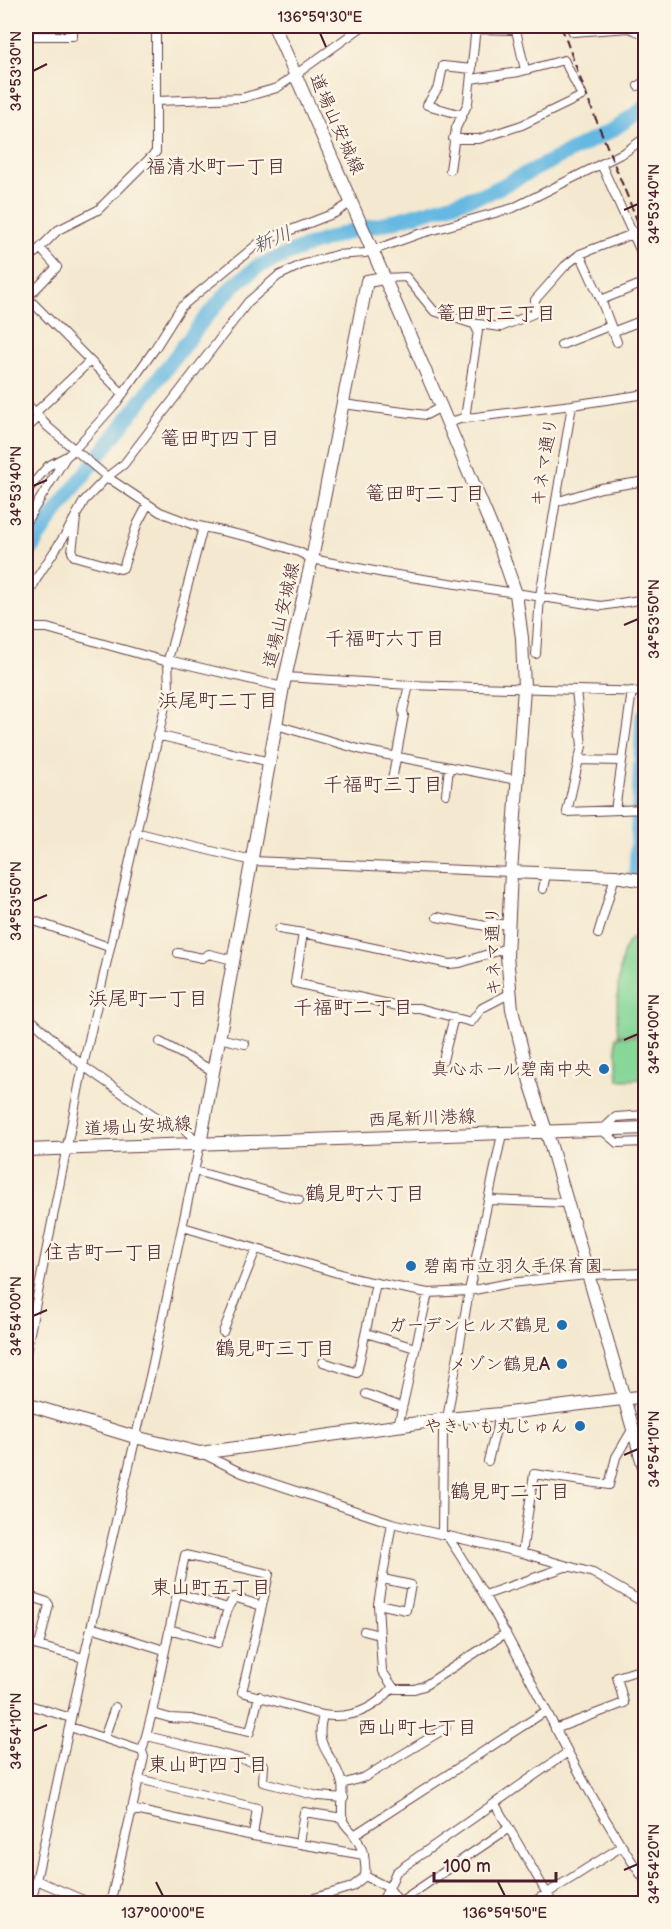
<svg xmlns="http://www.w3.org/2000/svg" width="671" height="1929" font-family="'Balsamiq Sans','Klee One',sans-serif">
	<rect width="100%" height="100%" fill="#fcf5e5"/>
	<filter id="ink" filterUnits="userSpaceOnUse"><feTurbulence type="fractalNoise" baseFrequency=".0167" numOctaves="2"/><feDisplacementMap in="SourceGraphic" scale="12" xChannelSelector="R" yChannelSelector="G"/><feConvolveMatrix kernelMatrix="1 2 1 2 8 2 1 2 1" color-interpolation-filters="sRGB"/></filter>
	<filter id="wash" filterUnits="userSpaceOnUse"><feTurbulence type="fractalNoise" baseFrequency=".008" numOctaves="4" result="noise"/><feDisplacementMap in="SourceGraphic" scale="24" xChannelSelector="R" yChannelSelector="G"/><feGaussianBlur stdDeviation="1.35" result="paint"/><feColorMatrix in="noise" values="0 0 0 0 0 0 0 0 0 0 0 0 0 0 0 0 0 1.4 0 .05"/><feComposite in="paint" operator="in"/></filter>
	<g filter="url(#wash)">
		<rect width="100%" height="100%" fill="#f4e9d0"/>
		<path fill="#86d798" stroke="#687b62" stroke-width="1.5" d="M645,933V1033L618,1035C616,1016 617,955 629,941C633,936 640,935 645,933Z
			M645,1036V1079L618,1080L616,1037Z"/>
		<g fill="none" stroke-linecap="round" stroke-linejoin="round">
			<path stroke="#65b8e1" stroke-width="15" d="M26,559L38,537L73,489L205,318L233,286L257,267L307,246L351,231L387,223L488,193L612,130L646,107
				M636,873L643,716L646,714"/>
		</g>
	</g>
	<g filter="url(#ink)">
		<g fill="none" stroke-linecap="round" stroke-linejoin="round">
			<defs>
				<path id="street" d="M570,26L573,32L629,28L646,35
					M475,29L516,30L525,70
					M26,36H73V26
					M638,86L646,80
					M156,101L242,98L277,88L363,26
					M462,115L427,105L439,86L443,66L472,69
					M453,139H479L522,125L582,96L564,60L519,72L471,79
					M601,164L646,263
					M450,170L456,128L468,103L476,26
					M580,254L601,300L617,342
					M26,262L58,230L98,210L156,152V26
					M384,278L406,277L434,311L470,323L501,327L535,313V300L565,266L580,254L646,229
					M26,296L123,394
					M26,299L57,267L40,248
					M601,300L646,282
					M612,332L646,319
					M561,345L609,326
					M26,403L48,427L107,477L160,512L194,525L259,539L299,552L312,559L384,573L601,606L646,599
					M343,404L426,415L441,407
					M35,413L90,361
					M465,418L478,331L474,324
					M448,423L460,419L572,405L646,394
					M26,429L39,417
					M26,492L48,466L65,457
					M556,502L601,488L646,481
					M76,518L72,552L74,556L120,569L123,568L137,525L148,504
					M26,522L66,457L74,450L117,402L154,350L181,307L260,242L335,213L352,202
					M26,600L38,576L67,532L84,501L107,477L124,464L248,302L278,276L301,265L336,255L365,253L419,234L513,208L625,152L646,137
					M26,628H47L168,662
					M536,654L540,596L572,405
					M168,660L283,687
					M286,677L409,685L646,692
					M576,690L582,746L567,812L646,809
					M276,725L362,750L517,780
					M157,735L270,762
					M578,760L621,761
					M391,786L404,715L403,711L409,685
					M446,794L449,768
					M615,810L632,691
					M135,832L252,861L511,872
					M543,889L546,873
					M437,917L486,926L491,923L508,925
					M26,918L109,947
					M279,929L303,933
					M598,934L615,876
					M507,948L460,963L449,964L303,933L295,983L407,1008H419L471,1022L482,1008L511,993
					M178,953L202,958L209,954L233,960
					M26,1015L83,1066L155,1116L183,1128L200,1144L151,1372L84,1658L31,1904
					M219,1038L245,1044
					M160,1042L213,1071
					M443,1060L454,1017
					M646,1115L616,1117L602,1130L617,1143L646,1142
					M195,1171L299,1200
					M489,1200L567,1203
					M183,1227L361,1280L428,1293L469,1291L510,1283L587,1275L646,1273
					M223,1332L256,1249
					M366,1333L415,1348
					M26,1353L83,1066L169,689L168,660L203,527
					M323,1362L357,1373L376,1283
					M366,1394L402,1407
					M398,1426L428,1293
					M201,1453L242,1473L392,1523L522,1553L593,1573L646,1604
					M488,1461L500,1414
					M392,1523L378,1604L382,1671L393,1687L396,1689H414L424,1686L506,1633
					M442,1535L443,1431L447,1419L469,1291L502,1134
					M448,1537C522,1647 569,1773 646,1882
					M522,1553L534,1474L609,1485L616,1457L632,1430
					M177,1593L228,1608
					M26,1595L47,1602L49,1605L39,1646
					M485,1595L568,1566
					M26,1596L30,1574
					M378,1604L406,1610L411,1585L383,1579
					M91,1627L164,1650
					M169,1629L218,1643L228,1608L234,1597L262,1606L242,1692L323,1715
					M364,1631L379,1635
					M26,1643L84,1658
					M26,1704L71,1718
					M152,1713L170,1718L190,1719L250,1732L259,1696
					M70,1727L142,1751
					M555,1729L624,1703L617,1677L646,1668
					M147,1736L262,1764L264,1765L263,1782L318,1796L344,1798
					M104,1738L115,1707
					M139,1779L257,1808L253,1836
					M342,1784L365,1777L446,1728
					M495,1804L553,1904
					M131,1809L253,1836L364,1855
					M354,1835L546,1711
					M299,1843L304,1812L343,1818
					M365,1876L389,1888L396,1872L568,1752
					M36,1880L93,1904
					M401,1901L509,1828
					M110,1904L144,1757L142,1751L152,1713L185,1555L269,1574L262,1606
					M294,1904L352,1887L365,1876C367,1860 362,1845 352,1832C349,1829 345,1825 343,1821C340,1811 344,1796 342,1784C335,1753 313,1751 323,1715C351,1719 375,1709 393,1687
					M377,1904L382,1901L389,1888L397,1899L404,1903
					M530,1904L621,1847"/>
				<path id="secondary" d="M274,26L441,407L500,547L516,594L522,638L524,688L511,872L507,956L512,1009L530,1082L550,1143L646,1474
					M511,872L615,876L646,881
					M200,1144L283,687L312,559L367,281L384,278
					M26,1150L646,1128
					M26,1404L135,1437L200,1453L447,1419L500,1414L646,1396"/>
			</defs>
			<use href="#street" stroke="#643d44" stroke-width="10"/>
			<use href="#secondary" stroke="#643d44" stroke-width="14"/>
			<use href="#street" stroke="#fff" stroke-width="8"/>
			<use href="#secondary" stroke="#fff" stroke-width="12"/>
			<path stroke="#4a1f2b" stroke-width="2" stroke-dasharray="9 4.5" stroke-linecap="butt" d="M561,26L589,102L646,242"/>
		</g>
	</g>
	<path fill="none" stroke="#4a1f2b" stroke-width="2" d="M320,33L326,47M33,71L47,64M624,210L638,204M33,486L47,480M624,625L638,619M33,901L47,895M624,1040L638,1034M33,1316L47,1310M624,1455L638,1449M33,1731L47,1725M624,1870L638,1864M156,1882L163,1896M498,1882L505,1896"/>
	<g fill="#1f6fb2" stroke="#fcf5e5" stroke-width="2">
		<circle cx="604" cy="1069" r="6"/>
		<circle cx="411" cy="1266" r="6"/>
		<circle cx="562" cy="1325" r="6"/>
		<circle cx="562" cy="1364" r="6"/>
		<circle cx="580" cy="1426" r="6"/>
	</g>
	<g text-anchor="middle" stroke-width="5" stroke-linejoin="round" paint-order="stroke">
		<g font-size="18" fill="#4a1f2b" stroke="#fcf5e5">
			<text transform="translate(337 124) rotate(66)" y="6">道場山安城線</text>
			<text transform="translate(544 462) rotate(-81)" y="6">キネマ通り</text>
			<text transform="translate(281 615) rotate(-77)" y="6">道場山安城線</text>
			<text transform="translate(493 951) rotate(-91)" y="6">キネマ通り</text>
			<text transform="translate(422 1118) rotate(-2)" y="6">西尾新川港線</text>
			<text transform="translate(138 1126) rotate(-3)" y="6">道場山安城線</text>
		</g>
		<g font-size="18" fill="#4a1f2b" stroke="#fcf5e5" text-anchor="end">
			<text x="592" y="1075">真心ホール碧南中央</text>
			<text x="423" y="1272" text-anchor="start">碧南市立羽久手保育園</text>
			<text x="550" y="1331">ガーデンヒルズ鶴見</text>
			<text x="550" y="1370">メゾン鶴見A</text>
			<text x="568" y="1432">やきいも丸じゅん</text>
		</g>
		<g font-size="20" fill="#4a1f2b" stroke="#fcf5e5">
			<text x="216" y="173">福清水町一丁目</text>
			<text x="496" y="320">篭田町三丁目</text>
			<text x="220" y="445">篭田町四丁目</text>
			<text x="425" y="500">篭田町二丁目</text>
			<text x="385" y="645">千福町六丁目</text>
			<text x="218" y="707">浜尾町二丁目</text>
			<text x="383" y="791">千福町三丁目</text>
			<text x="148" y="1005">浜尾町一丁目</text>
			<text x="353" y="1014">千福町二丁目</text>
			<text x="365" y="1200">鶴見町六丁目</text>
			<text x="104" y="1259">住吉町一丁目</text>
			<text x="275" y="1355">鶴見町三丁目</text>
			<text x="510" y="1498">鶴見町二丁目</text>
			<text x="211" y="1594">東山町五丁目</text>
			<text x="417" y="1734">西山町七丁目</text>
			<text x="208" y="1771">東山町四丁目</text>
		</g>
		<g font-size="20" font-style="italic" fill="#53556b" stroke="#fcf5e5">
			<text transform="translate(272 239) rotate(-22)" y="7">新川</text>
		</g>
	</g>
	<rect width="671" height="1929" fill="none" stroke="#fcf5e5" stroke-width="66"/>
	<path d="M434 1872v9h122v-9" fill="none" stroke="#4a1f2b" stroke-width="3"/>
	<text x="443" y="1872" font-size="18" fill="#4a1f2b" stroke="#fcf5e5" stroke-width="4.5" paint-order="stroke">100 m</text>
	<rect x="33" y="33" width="605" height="1863" fill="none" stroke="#4a1f2b" stroke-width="2"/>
	<g font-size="15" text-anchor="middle" fill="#4a1f2b">
		<text x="320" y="22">136°59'30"E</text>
		<text transform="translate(16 71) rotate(-90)" y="5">34°53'30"N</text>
		<text transform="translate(654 204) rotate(-90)" y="5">34°53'40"N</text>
		<text transform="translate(16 486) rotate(-90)" y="5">34°53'40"N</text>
		<text transform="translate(654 619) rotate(-90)" y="5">34°53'50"N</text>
		<text transform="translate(16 901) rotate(-90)" y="5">34°53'50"N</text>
		<text transform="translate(654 1034) rotate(-90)" y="5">34°54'00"N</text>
		<text transform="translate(16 1316) rotate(-90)" y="5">34°54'00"N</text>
		<text transform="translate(654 1449) rotate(-90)" y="5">34°54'10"N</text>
		<text transform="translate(16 1731) rotate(-90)" y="5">34°54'10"N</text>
		<text transform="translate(654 1864) rotate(-90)" y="5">34°54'20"N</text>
		<text x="163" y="1918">137°00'00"E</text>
		<text x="505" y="1918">136°59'50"E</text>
	</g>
</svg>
